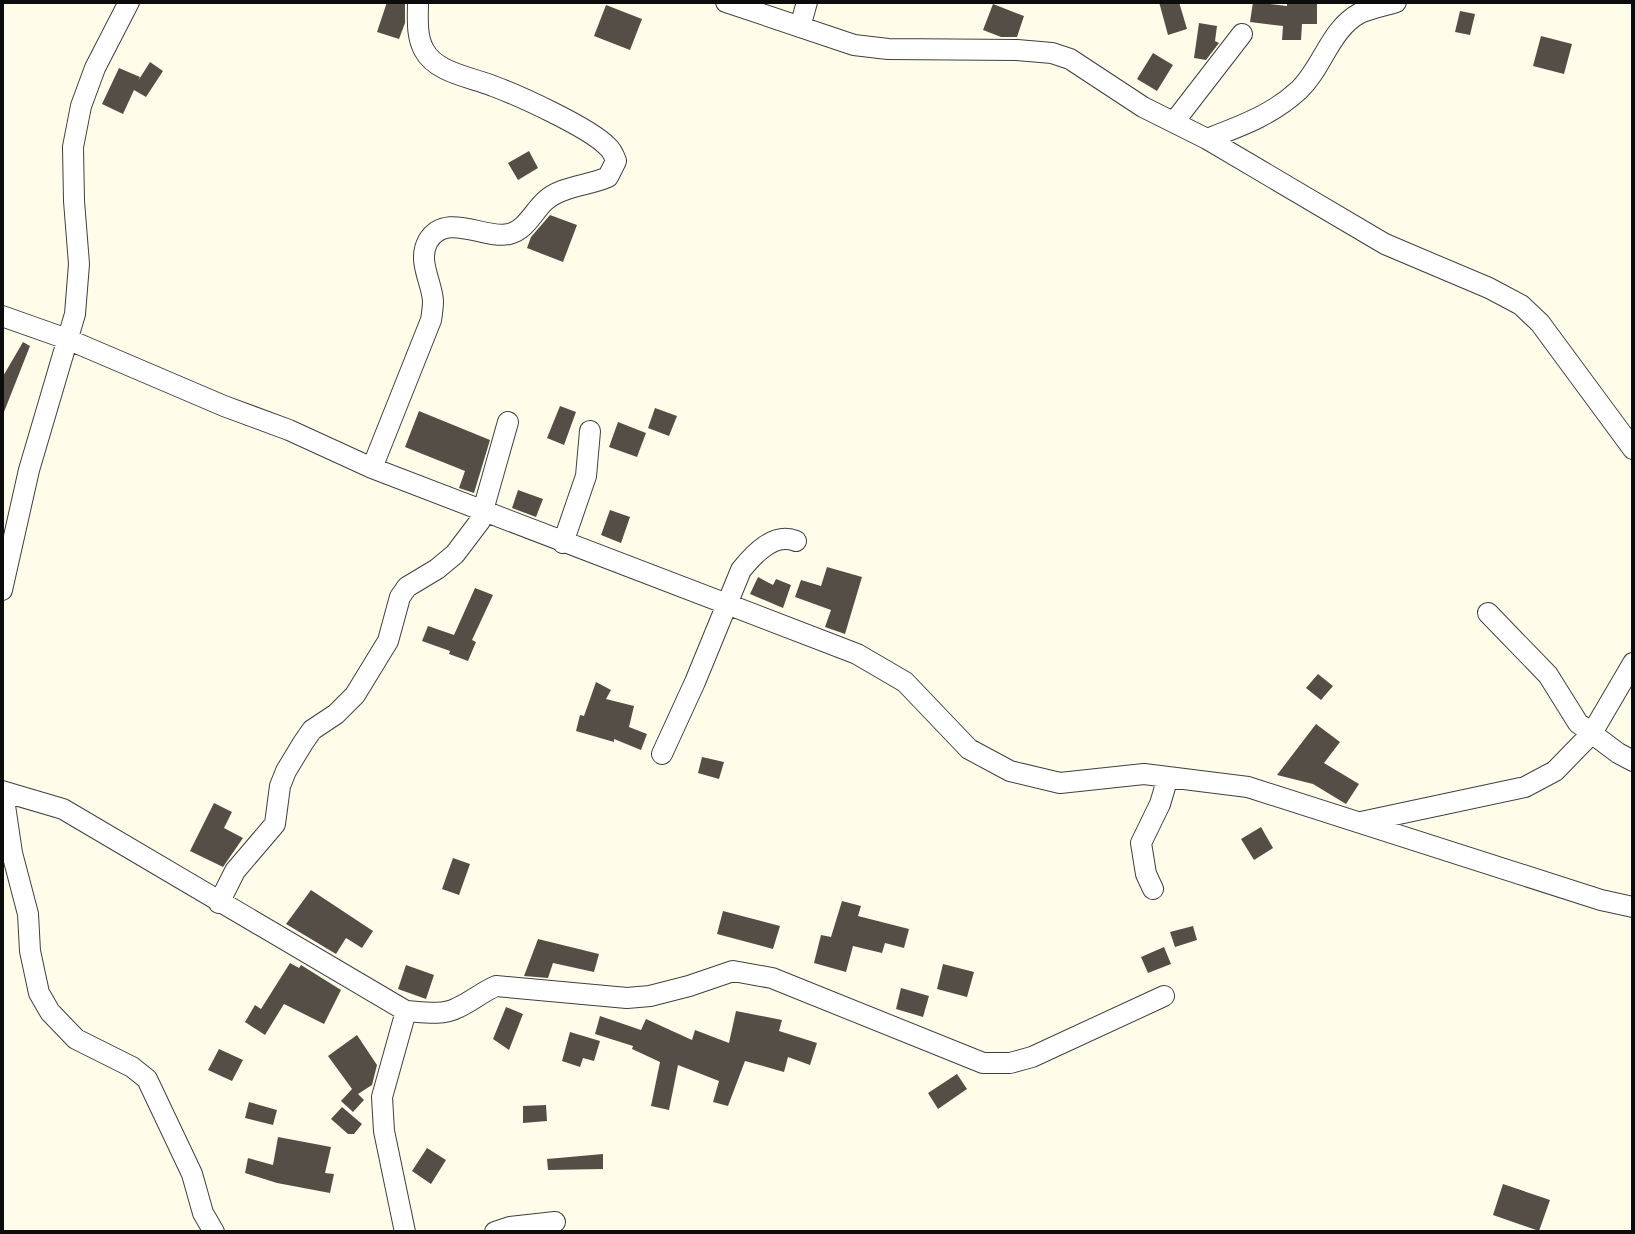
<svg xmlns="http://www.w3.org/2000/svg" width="1635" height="1234" font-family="'Roboto Serif',serif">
	<rect width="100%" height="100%" fill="#fffdea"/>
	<path fill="#554e47" d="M387,2H405V23L399,39L377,32Z
		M1159,2H1179L1187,29L1168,35Z
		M1253,2L1287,6V2H1317V24H1302L1301,40H1282L1283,26L1250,22Z
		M993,4L1024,16L1017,37H1001L983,30Z
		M606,5L642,19L630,50L594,36Z
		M1460,11L1475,14L1470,35L1455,32Z
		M1199,23L1217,26L1215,41L1219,43L1206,60L1194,58Z
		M1541,36L1572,44L1564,74L1533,66Z
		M1153,53L1173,65L1157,91L1137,79Z
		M150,62L163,71L146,97L134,90L123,114L102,104L119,68L140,77L138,81Z
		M529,151L538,168L518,180L508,163Z
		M550,215L577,225L563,262L527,248L531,237Z
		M23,342L30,346L2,417V378Z
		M560,406L576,412L564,445L547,438Z
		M655,408L677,416L669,436L648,428Z
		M419,411L490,440L474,493L459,488L465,471L405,447Z
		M618,422L646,433L637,457L609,447Z
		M518,490L543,499L536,517L512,508Z
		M610,510L630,517L621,543L601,535Z
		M827,567L862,577L845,634L825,627L831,610L795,597L801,580L821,586Z
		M758,577L773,585L776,579L791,585L783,608L750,594Z
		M475,588L493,595L472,640L476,642L468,661L449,654L450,651L422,641L428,626L454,635Z
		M1318,674L1333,686L1321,700L1306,688Z
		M596,682L611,690L606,699L634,706L629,727L647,734L641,750L614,739V742L576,731L580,715L584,716Z
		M1316,724L1340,742L1324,763L1359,784L1346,804L1313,784L1277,775Z
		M702,757L724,762L719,779L698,773Z
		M214,803L232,812L224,828L243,838L223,867L190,851Z
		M1261,827L1273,848L1254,860L1241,839Z
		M453,858L470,864L459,895L442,889Z
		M311,890L373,931L362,948L346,938L336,954L286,924Z
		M842,901L861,906L858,916L909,929L904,948L885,943L882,953L853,946L846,972L814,963L821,935L831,937Z
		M723,911L780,926L773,949L717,934Z
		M1193,926L1197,940L1175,947L1170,932Z
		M538,939L599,954L594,972L553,963L548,978L524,976Z
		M1164,947L1171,964L1148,973L1141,957Z
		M290,963L299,968L301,965L341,990L324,1024L284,1004L265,1035L245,1022L255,1005L261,1009Z
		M943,964L974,972L967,997L937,989Z
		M406,965L434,975L426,999L398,989Z
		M901,988L929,996L923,1017L896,1009Z
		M506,1007L523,1014L509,1050L493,1039Z
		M736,1011L782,1020L779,1031L817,1043L810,1065L788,1057L784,1072L745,1061L728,1106L713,1102L719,1081L678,1065L669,1110L651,1106L660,1062L632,1049L633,1046L595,1034L600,1016L641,1030L646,1019L692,1040L695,1030L729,1043Z
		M570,1032L600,1041L594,1061L583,1058L580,1067L562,1061Z
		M357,1035L377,1065L372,1085L358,1094L364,1100L353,1112L341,1101L352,1089L328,1056Z
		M219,1049L243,1060L232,1081L208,1070Z
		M957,1074L967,1089L938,1109L928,1093Z
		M249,1102L277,1110L273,1125L245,1118Z
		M546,1105L547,1121L523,1123V1106Z
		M342,1107L362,1124L354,1134H348L331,1119Z
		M278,1137L331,1147L325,1173L334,1174L330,1193L277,1183L245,1173L248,1158L273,1165Z
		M427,1148L446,1160L431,1184L412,1171Z
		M603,1154V1169L548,1170L547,1159Z
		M1503,1184L1550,1200L1539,1231L1493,1215Z"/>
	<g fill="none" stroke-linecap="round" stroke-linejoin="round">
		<defs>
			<path id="minor" d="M726,2L854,45L888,49L1017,50L1052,53L1070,59L1143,107L1207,139L1385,244L1489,288L1521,305L1540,323L1633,449
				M800,27L807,2
				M1174,122L1242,34
				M1207,139C1241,126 1272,115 1299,90C1323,67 1330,29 1360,13C1371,8 1384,6 1396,2
				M2,316L67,339L224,406L289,430L372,468L857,654L905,682L969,749L1010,771L1060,783L1144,774L1248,787L1601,900L1633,907
				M372,468L431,320C432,314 433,307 433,301C432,282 417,261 428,241C446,211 485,240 509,234C526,230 533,212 545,201C561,186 588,186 608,177L616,161C614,155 612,150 607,146C588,127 520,96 493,86C471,77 436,73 424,50C416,36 418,17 418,2
				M563,543L586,476L590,431
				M2,590L29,470L75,314L79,264L74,201L73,147L81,106L95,68L129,2
				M1488,613L1548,675L1578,723L1618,753L1633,761
				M662,754L695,682L741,570C754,554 774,532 796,541
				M2,791L63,809L406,1011C422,1012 442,1016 457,1008C471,1002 482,992 496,986L627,998L650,996L689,986L733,971L772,978L983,1063H1010L1032,1057L1164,996
				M3,792L12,853L28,914L30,951L39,993L50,1012L76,1039L132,1067L147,1079L192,1174L203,1213L214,1232
				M1361,822L1525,787L1555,771L1592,733L1633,663
				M1153,889L1146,874L1141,843L1160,804L1168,777
				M219,903L235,871L275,824L280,786L286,771L303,743L312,730L336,714L355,695L388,641L400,597L407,587L437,569L455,554L480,521L508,422
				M405,1232L384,1131L382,1097L406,1011
				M495,1232L510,1227L555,1222"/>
		</defs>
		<use href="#minor" stroke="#3f3f3f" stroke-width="22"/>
		<use href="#minor" stroke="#fff" stroke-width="20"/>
	</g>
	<rect width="1635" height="1234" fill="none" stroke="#0c0c0c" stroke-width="8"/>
</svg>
